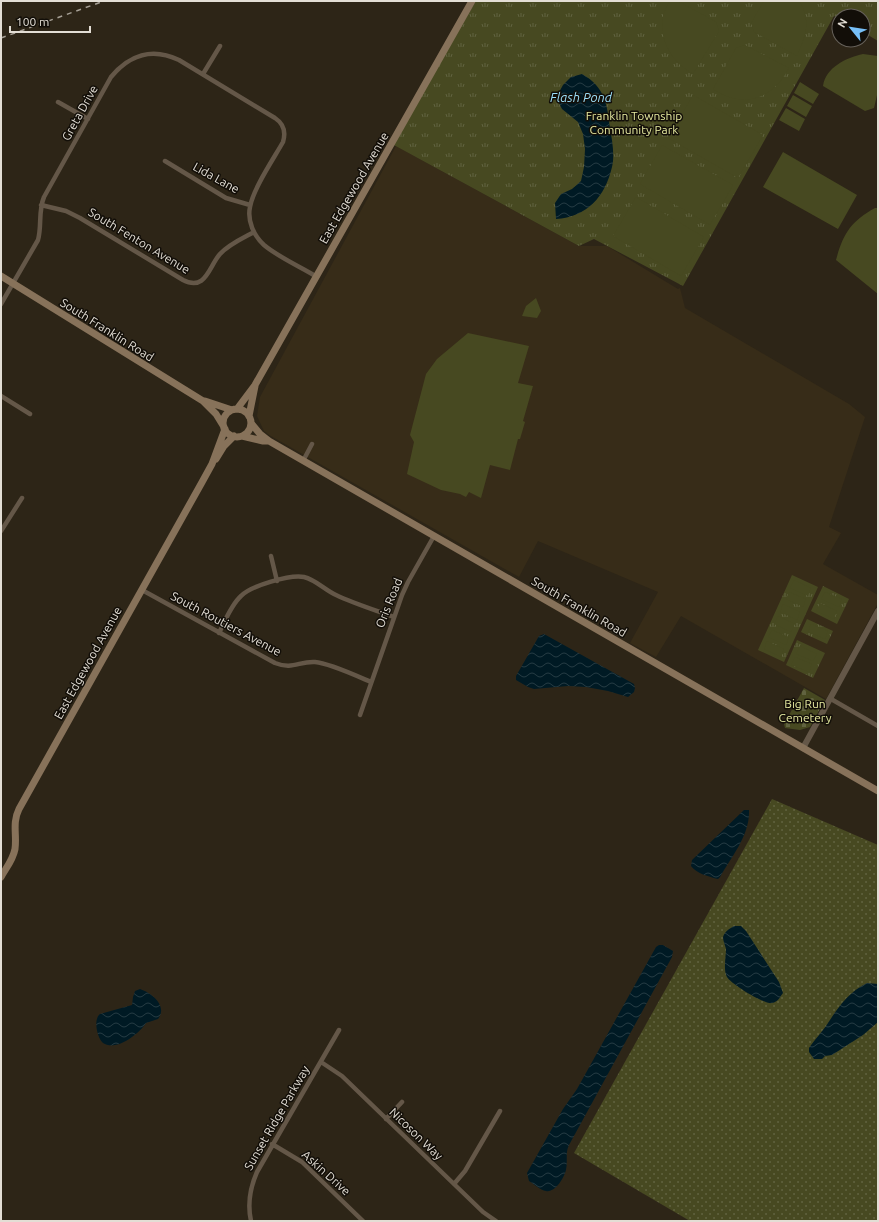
<svg xmlns="http://www.w3.org/2000/svg" width="879" height="1222" font-family="Ubuntu,sans-serif">
	<defs>
		<pattern id="grass-dots" width="8" height="8" patternUnits="userSpaceOnUse"><rect width="8" height="8" fill="#474921"/><path d="M2 2h.1M6 6h.1" fill="none" stroke="#616340" stroke-width="1.8" stroke-linecap="round"/></pattern>
		<pattern id="cemetery-stones" width="16" height="16" patternUnits="userSpaceOnUse"><rect width="16" height="16" fill="#474921"/><path d="M2 7V4a2 2 0 0 1 4 0v3zM10 15v-3a2 2 0 0 1 4 0v3z" fill="#616340"/></pattern>
		<pattern id="park-tufts" width="24" height="20" patternUnits="userSpaceOnUse"><rect width="24" height="20" fill="#474921"/><path d="M3 7l-1-3M5 7V3M7 7l1-3M15 17l-1-3M17 17v-4M19 17l1-3" fill="none" stroke="#616340"/></pattern>
		<pattern id="water-waves" width="16" height="10" patternUnits="userSpaceOnUse"><rect width="16" height="10" fill="#001a24"/><path d="M0 5q4-4 8 0t8 0" fill="none" stroke="#253b43"/></pattern>
	</defs>
	<rect width="100%" height="100%" fill="#2d2517"/>
	<path fill="#372c18" d="M396,146L579,246H607L678,289L680,288L685,308L849,404L865,417L829,527L841,533L823,564L878,595V603L826,699L681,616L656,657L630,643L658,592L538,541L519,577L269,435L264,431L257,416L260,397Z"/>
	<path fill="url(#grass-dots)" d="M772,799L878,845V1221H690L574,1153Z"/>
	<path fill="url(#cemetery-stones)" d="M804,688L825,700L810,727L800,730L785,728L784,724Z"/>
	<path fill="url(#park-tufts)" d="M476,1H878V41L863,32V16H839V19L834,16L683,286L594,239L579,246L392,144Z
		M792,575L818,587L784,662L758,650Z
		M823,586L849,599L837,624L811,611Z
		M807,619L833,631L827,644L801,632Z
		M797,640L825,653L813,678L786,665Z"/>
	<path fill="#474921" d="M670,1H678L716,22L719,31L693,74C667,60 652,27 670,1Z
		M764,1H800C811,24 806,34 797,56L754,32L751,23Z
		M745,45L789,68C772,100 743,109 713,89L736,48Z
		M863,54L878,56V91L874,108L865,111L823,86C826,67 846,58 863,54Z
		M800,82L819,94L813,104L794,93Z
		M693,95L763,135L738,178L668,138Z
		M793,95L812,106L806,117L787,106Z
		M786,108L805,119L799,131L779,120Z
		M662,145L733,185L710,225L640,184Z
		M783,152L857,195L838,229L763,187Z
		M636,197L704,237L681,276L613,236Z
		M875,208H878V294L836,260C843,234 851,221 875,208Z
		M536,298L541,311L537,318L522,316L526,306Z
		M468,333L529,346L518,383L533,386L523,421L525,422L520,439H518L510,470L490,465L481,498L469,492L466,497L460,494L441,490L407,474L414,442L410,435L426,374L437,359Z
		M794,580L811,588L808,596L790,588Z
		M789,592L806,599L803,607L786,599Z
		M825,592L842,599L839,607L821,599Z
		M820,603L837,611L834,619L816,611Z
		M783,604L800,612L797,620L780,612Z
		M778,616L795,624L791,632L774,624Z
		M811,624L828,631L825,639L808,632Z
		M772,630L789,637L786,645L768,637Z
		M767,641L784,649L781,657L764,649Z
		M800,646L817,654L813,661L796,654Z
		M795,657L812,664L809,672L791,665Z"/>
	<path fill="url(#water-waves)" d="M582,74C605,87 607,104 610,128C612,140 615,155 612,167C605,197 587,217 556,219L555,203L561,194L572,189L581,181L584,167L585,149L583,134L578,122L562,109L559,103L558,94L563,85L571,77Z
		M544,634L634,684L635,688L634,692L628,697L608,691L586,687L568,686L534,689L528,687L516,680V676L539,636Z
		M744,810H749C750,835 732,856 720,877L718,879C709,877 696,873 691,866L692,860Z
		M734,926H741L746,931L779,982L783,993C780,997 778,1002 772,1003C765,1005 731,984 727,977C723,970 726,956 726,949C725,945 723,941 723,937C725,931 729,929 734,926Z
		M659,945H663L673,951L672,957L569,1145C565,1153 568,1161 566,1170C564,1178 555,1193 546,1191C540,1190 534,1184 529,1181L527,1173L563,1109L577,1089L656,947Z
		M867,983L878,984V1022L863,1035L832,1055L825,1056L822,1059H814L809,1052V1048C815,1039 823,1031 828,1023C839,1006 849,992 867,983Z
		M140,989C152,993 168,1006 158,1019L146,1023C139,1034 116,1052 103,1043C97,1038 93,1019 100,1014L132,1005L133,997L135,991Z"/>
	<g fill="none" stroke-linecap="round" stroke-linejoin="round">
		<path stroke="#645748" stroke-width="4.5" d="M203,74L220,46
			M58,102L88,119
			M165,161L226,198L250,205
			M41,205L66,211L80,218L183,280C206,292 209,266 220,254C229,244 243,238 254,232
			M1,304L38,240C42,226 38,211 44,197L111,77C129,55 152,47 179,60L275,118C284,124 286,132 283,142C274,158 253,189 250,207C247,221 254,236 264,245C278,257 301,267 317,277
			M1,396L30,414
			M303,461L312,444
			M1,531L22,498
			M271,556L277,581
			M142,590L275,663C293,670 299,661 315,662C329,663 357,676 371,682
			M219,633C225,621 231,605 241,596C250,586 291,574 304,577C316,580 325,590 336,595C355,604 375,610 394,617
			M831,699L878,726
			M360,715L402,595L408,582L434,536
			M321,1062L342,1076L483,1212L496,1221
			M386,1119L402,1102
			M272,1144L302,1162L363,1221
			M454,1184L465,1171L500,1111
			M251,1221C247,1203 250,1188 257,1172L339,1030"/>
		<path stroke="#645748" stroke-width="6" d="M803,748L878,611"/>
		<path stroke="#87725a" stroke-width="7" d="M1,276L203,401L216,414L224,427
			M205,401L232,410
			M237,409L255,385L472,1
			M223 423a14 14 0 1 1 28 0a14 14 0 1 1-28 0Z
			M249,416L255,386
			M251,423L260,434L269,441L878,791
			M242,436L263,441H269
			M216,459L224,446L234,436
			M1,877C6,868 13,860 15,849C17,835 12,823 19,809L201,484L212,464L225,429"/>
		<path stroke="#a6a096" stroke-width="1.5" stroke-dasharray="5 5" stroke-linecap="butt" d="M1,38L104,1"/>
	</g>
	<g text-anchor="middle" stroke-width="3" stroke-linejoin="round" paint-order="stroke">
		<g font-size="12" fill="#e3ded5" stroke="#120e08">
			<text transform="translate(80 113) rotate(-61)" y="4">Greta Drive</text>
			<text transform="translate(216 178) rotate(29)" y="4">Lida Lane</text>
			<text transform="translate(354 188) rotate(-60)" y="4">East Edgewood Avenue</text>
			<text transform="translate(139 241) rotate(31)" y="4">South Fenton Avenue</text>
			<text transform="translate(107 330) rotate(32)" y="4">South Franklin Road</text>
			<text transform="translate(389 603) rotate(-68)" y="4">Oris Road</text>
			<text transform="translate(579 607) rotate(30)" y="4">South Franklin Road</text>
			<text transform="translate(226 624) rotate(28)" y="4">South Routiers Avenue</text>
			<text transform="translate(88 663) rotate(-61)" y="4">East Edgewood Avenue</text>
			<text transform="translate(277 1118) rotate(-60)" y="4">Sunset Ridge Parkway</text>
			<text transform="translate(416 1134) rotate(44)" y="4">Nicoson Way</text>
			<text transform="translate(326 1173) rotate(42)" y="4">Askin Drive</text>
		</g>
		<g font-size="12" fill="#e6eaa0" stroke="#120e08">
			<text x="634" y="120">Franklin Township<tspan x="634" dy="14">Community Park</tspan></text>
			<text x="805" y="708">Big Run<tspan x="805" dy="14">Cemetery</tspan></text>
		</g>
		<g font-size="13" font-style="italic" fill="#9bdef8" stroke="#120e08">
			<text x="581" y="102">Flash Pond</text>
		</g>
	</g>
	<rect width="879" height="1222" fill="none" stroke="#e3ded5" stroke-width="4"/>
	<g transform="translate(851 28) rotate(300)"><circle r="19" fill="#120e08" stroke="#66615a"/>
	<path d="M0-3L7 15L0 10L-7 15Z" fill="#77bff7"/>
	<text y="-6" font-size="11" font-weight="bold" text-anchor="middle" fill="#e3ded5">N</text>
	</g>
	<path d="M10 26v6h80v-6" fill="none" stroke="#e3ded5" stroke-width="2"/>
	<text x="16" y="26" font-size="12" fill="#e3ded5" stroke="#120e08" stroke-width="3" paint-order="stroke">100 m</text>
</svg>
